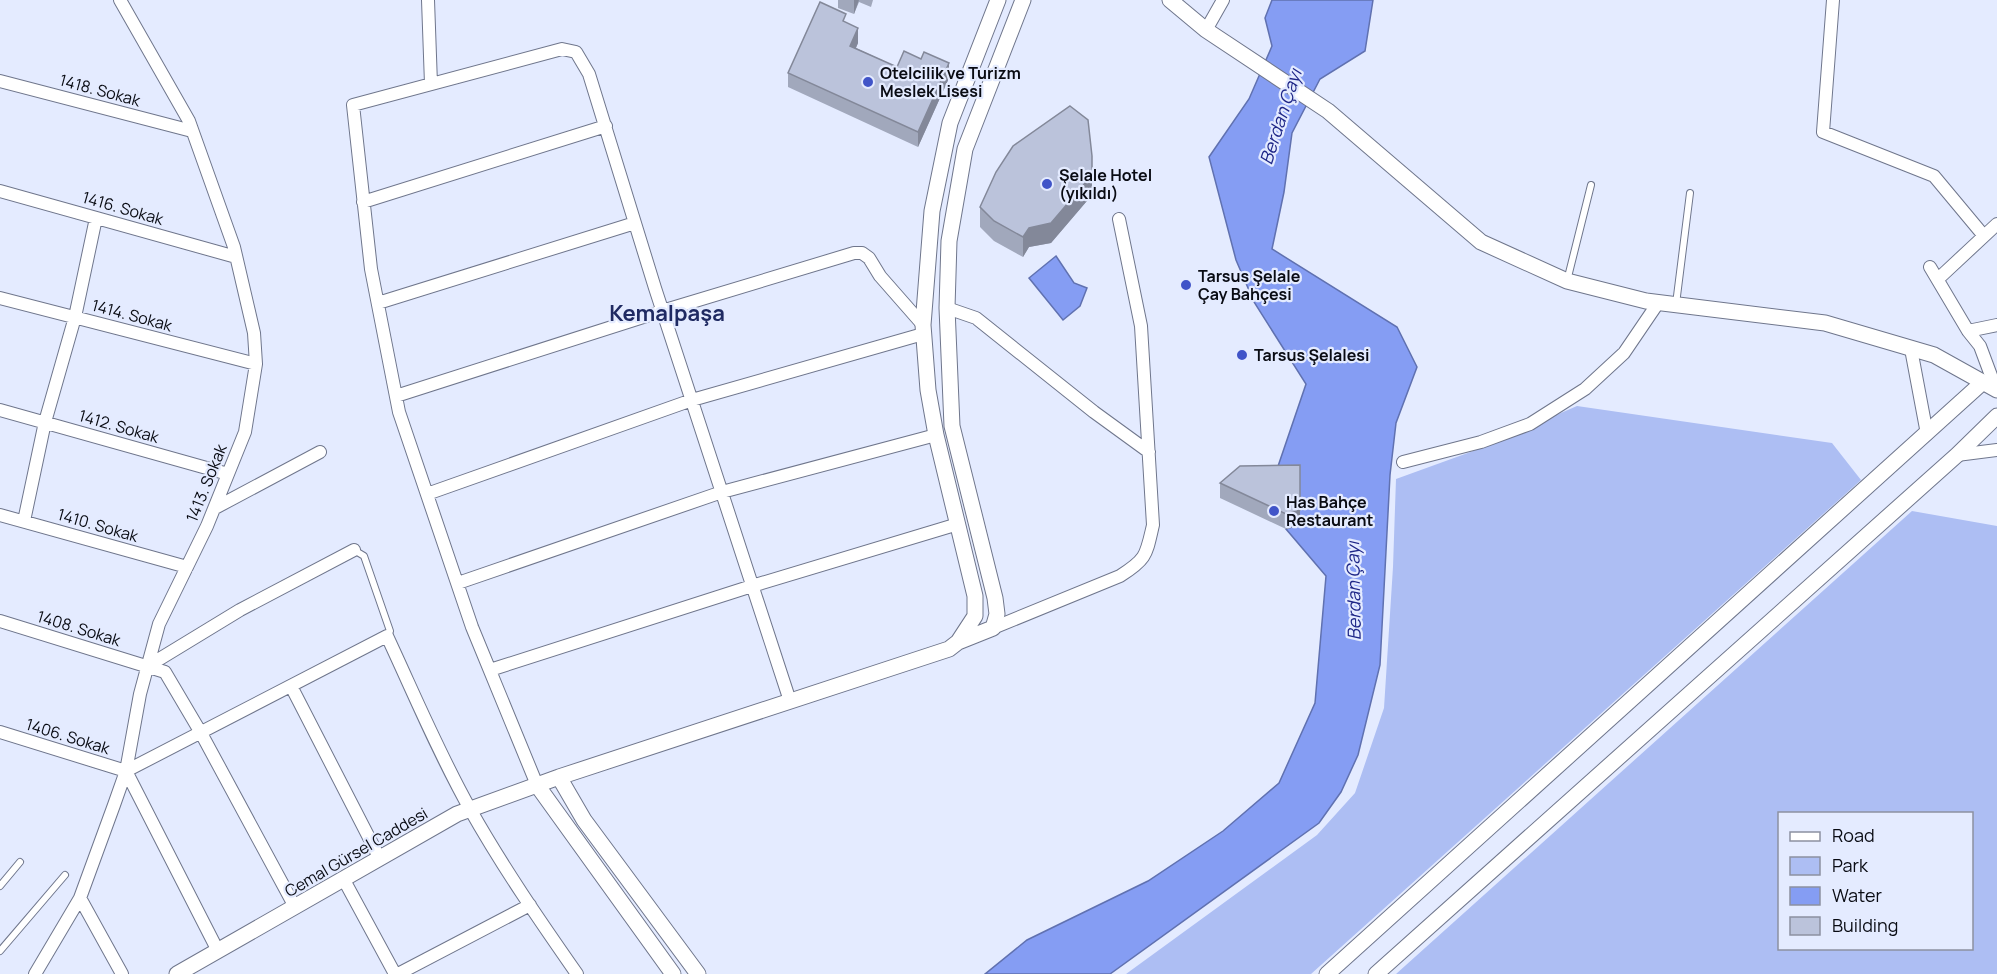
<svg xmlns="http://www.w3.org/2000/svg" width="1997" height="974" font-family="Manrope,sans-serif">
	<rect width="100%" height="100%" fill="#e4ebff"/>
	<path fill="#adbef3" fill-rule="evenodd" d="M1577,406L1832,443L1861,480L1311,974H1126L1317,835L1355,793L1384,708L1393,567L1396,479L1476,450Z
		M1912,511L1997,526V974H1396ZM1780,814H1972V948H1780Z"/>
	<path fill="#859df3" stroke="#6071b0" stroke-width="1.5" d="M1272,0H1373L1365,51L1320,79L1292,133L1284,192L1272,249L1397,327L1417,367L1396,423L1390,475L1380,665L1358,755L1341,792L1319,823L1110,974H985L1027,940L1148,881L1223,831L1279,783L1315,703L1326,576L1286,529L1300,524L1273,481L1306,384L1254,302L1236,260L1209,157L1249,99L1272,46L1265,18Z
		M1056,256L1074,283L1087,288L1080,306L1063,320L1029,278Z"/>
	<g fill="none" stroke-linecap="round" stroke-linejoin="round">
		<defs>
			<path id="service" d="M1567,281L1591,185
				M1676,304L1690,193
				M354,550L364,556L390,631L388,636
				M0,886L20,862
				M0,951L65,875"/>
			<path id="minor" d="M428,0L431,84
				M1833,0L1823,132L1934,176L1984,236
				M1206,30L1223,0
				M0,81L192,131
				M0,191L236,257
				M363,202L606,126
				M1930,267L1968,331L1980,346L1996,389
				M1938,279L1997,224
				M0,298L256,364
				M378,303L635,223
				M947,308L976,318L1094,412L1149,452
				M1968,331L1997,325
				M1911,349L1927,434
				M396,396L662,311L854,253H862L869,258L880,276L923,325
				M0,410L228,474
				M1957,455L1997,450
				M1403,462L1481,442L1530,424L1585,389L1624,353L1658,303
				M427,494L692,400L923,334
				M215,508L320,452
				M0,515L187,567
				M24,521L45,422L75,317L96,218
				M458,583L722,492L936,435
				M0,621L165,672L201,733L295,907
				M993,628L1120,576C1147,559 1146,555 1153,525L1141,326L1119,219
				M148,666L240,610L354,550
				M490,670L752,586L958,524
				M291,686L380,859
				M0,732L126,771
				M537,785L472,627L399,412L371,269L353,105L562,49L576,52L589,74L655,288L790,701
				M344,880L395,974
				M80,898L122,974
				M218,951L126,771L387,636C414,694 439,754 470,809C502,866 540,921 577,974
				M35,974L80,898L114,805L126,771L140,694L159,624L207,526L245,432L256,364L254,333L234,247L189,121L120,0
				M398,974L530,905"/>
			<path id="tertiary" d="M1170,0L1206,30L1328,111L1481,242L1567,281L1646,301L1825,323L1934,355L1997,390
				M958,642L975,616V596L936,435L928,390L923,325L932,211L950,123L998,0
				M559,777L584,820L698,974
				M537,785L673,974
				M177,974L457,814L559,777L949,649L958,642L993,628L997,614L995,598L952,426L947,308L949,241L965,149L1023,0
				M1327,974L1983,382
				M1376,974L1957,455L1997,416"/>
		</defs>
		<use href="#service" stroke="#6f768c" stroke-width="8"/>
		<use href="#minor" stroke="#6f768c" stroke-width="14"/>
		<use href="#tertiary" stroke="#6f768c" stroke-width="17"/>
		<use href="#service" stroke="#fff" stroke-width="6"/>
		<use href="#minor" stroke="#fff" stroke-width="12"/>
		<use href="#tertiary" stroke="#fff" stroke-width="15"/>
	</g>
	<path fill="#a1a8bc" d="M838,0H873L871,7L859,2L854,14L838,8Z
		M846,23L858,43L856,48L897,67L949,78L918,147L788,87V73Z
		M1092,195L1051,243L1029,247L1023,257L994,241L980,227V207Z
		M1240,466L1300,525L1286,529L1220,498V483Z"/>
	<path fill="#838899" d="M854,0H859L854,14Z
		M858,28V43L850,61V46Z
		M949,63V78L918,147V132Z
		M1092,156V195L1051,243L1029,247L1023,257V237L1029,228Z
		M1300,510V525L1286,529V514Z"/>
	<path fill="#bbc3db" stroke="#838899" stroke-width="1.5" d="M820,2L846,14L843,21L858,28L850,46L897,67L904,51L921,59L924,52L949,63L918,132L788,73Z
		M1070,106L1088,120L1092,156V175L1051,223L1029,228L1023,237L994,221L980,207L996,172L1013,146Z
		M1300,465V510L1286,514L1220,483L1240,466Z"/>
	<g fill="#4054c8" stroke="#e4ebff" stroke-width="2">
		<circle cx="868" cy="82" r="6"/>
		<circle cx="1047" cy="184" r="6"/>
		<circle cx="1186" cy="285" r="6"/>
		<circle cx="1242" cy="355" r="6"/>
		<circle cx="1274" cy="511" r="6"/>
	</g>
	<g text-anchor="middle" stroke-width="4.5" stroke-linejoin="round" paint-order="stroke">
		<g font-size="16" font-weight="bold" fill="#090b13" stroke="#e4ebff" text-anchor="start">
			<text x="880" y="79">Otelcilik ve Turizm<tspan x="880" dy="18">Meslek Lisesi</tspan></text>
			<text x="1059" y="181">Şelale Hotel<tspan x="1059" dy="18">(yıkıldı)</tspan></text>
			<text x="1198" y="282">Tarsus Şelale<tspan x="1198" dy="18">Çay Bahçesi</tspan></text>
			<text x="1254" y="361">Tarsus Şelalesi</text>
			<text x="1286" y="508">Has Bahçe<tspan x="1286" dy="18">Restaurant</tspan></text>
		</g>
		<g font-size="16" fill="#090b13" stroke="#e4ebff">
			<text transform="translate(100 90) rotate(15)" y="6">1418. Sokak</text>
			<text transform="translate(123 208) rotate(16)" y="6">1416. Sokak</text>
			<text transform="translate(132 315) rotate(15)" y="6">1414. Sokak</text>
			<text transform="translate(119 426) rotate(16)" y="6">1412. Sokak</text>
			<text transform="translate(206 483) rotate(-68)" y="6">1413. Sokak</text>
			<text transform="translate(98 525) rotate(16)" y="6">1410. Sokak</text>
			<text transform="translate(79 628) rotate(17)" y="6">1408. Sokak</text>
			<text transform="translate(68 736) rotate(17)" y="6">1406. Sokak</text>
			<text transform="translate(356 852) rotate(-30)" y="6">Cemal Gürsel Caddesi</text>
		</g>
		<g font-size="18" font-style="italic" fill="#1f2788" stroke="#e4ebff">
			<text transform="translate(1281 117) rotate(-72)" y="6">Berdan Çayı</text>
			<text transform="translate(1354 591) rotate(-91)" y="6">Berdan Çayı</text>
		</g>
		<g font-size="22" font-weight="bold" fill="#1f2a62" stroke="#e4ebff">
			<text x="667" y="321">Kemalpaşa</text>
		</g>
	</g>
	<rect x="1778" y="812" width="195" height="138" fill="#e4ebff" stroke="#8c91a1" stroke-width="1.5"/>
	<rect x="1790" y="832" width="30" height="9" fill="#ffffff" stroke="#8c91a1" stroke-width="1.5"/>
	<text x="1832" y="842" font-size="18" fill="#090b13">Road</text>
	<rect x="1790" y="857" width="30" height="18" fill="#adbef3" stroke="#8c91a1" stroke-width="1.5"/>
	<text x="1832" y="872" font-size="18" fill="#090b13">Park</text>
	<rect x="1790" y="887" width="30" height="18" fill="#859df3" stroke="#8c91a1" stroke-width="1.5"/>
	<text x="1832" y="902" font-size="18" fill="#090b13">Water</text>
	<rect x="1790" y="917" width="30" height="18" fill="#bbc3db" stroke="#8c91a1" stroke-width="1.5"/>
	<text x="1832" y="932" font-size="18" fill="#090b13">Building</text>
</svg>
